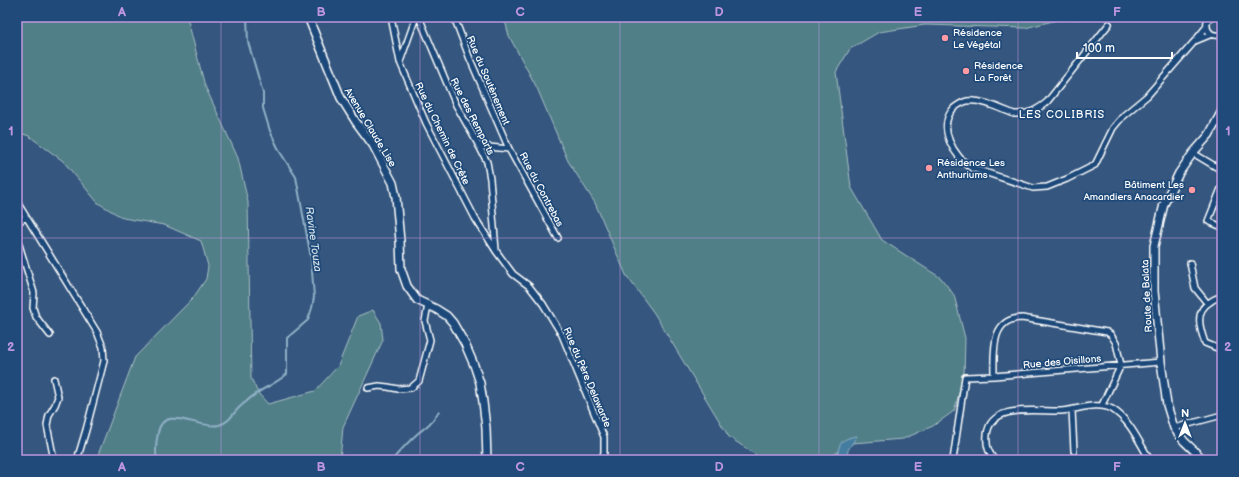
<svg xmlns="http://www.w3.org/2000/svg" width="1239" height="477" font-family="'Balsamiq Sans',sans-serif">
	<rect width="100%" height="100%" fill="#35567e"/>
	<filter id="ink" filterUnits="userSpaceOnUse"><feTurbulence type="fractalNoise" baseFrequency=".025" numOctaves="2"/><feDisplacementMap in="SourceGraphic" scale="8" xChannelSelector="R" yChannelSelector="G"/><feConvolveMatrix kernelMatrix="1 2 1 2 8 2 1 2 1" color-interpolation-filters="sRGB"/></filter>
	<g filter="url(#ink)">
		<path fill="#517f88" stroke="#a8bfc4" d="M17,17H187L205,86L238,158L248,202L251,378L258,393L268,404L315,391L338,366L358,316L373,310L381,323L383,340L343,427L340,460H96L135,357L193,298L206,279L208,266L201,241L164,225L123,218L98,203L63,161L29,136L17,132Z
			M504,17H1147L1057,20L1025,28L925,25L879,32L850,49L836,72L851,187L882,240L941,278L954,295L965,338L964,377L954,411L933,426L903,439L853,443L833,455L815,459H762L729,437L654,313L626,275L595,203L568,161L537,88L509,36Z"/>
		<path fill="#457da0" stroke="#8fb1c6" d="M857,436L848,450L847,460H837C839,444 839,439 857,436Z"/>
		<g fill="none" stroke-linecap="round" stroke-linejoin="round">
			<path stroke="#8fb1c6" stroke-width="2" d="M157,460C155,451 156,442 158,433C163,403 200,430 219,425C232,421 232,413 242,405C250,398 259,391 269,386C276,382 281,379 287,374V338L308,320L312,308L314,297L311,258L296,177L280,152L270,131L263,108V93L248,42L247,17
				M392,460C400,451 408,442 417,434C426,427 434,421 439,411"/>
			<defs>
				<path id="street" d="M391,17L400,62L426,123L475,218L496,251L513,274L529,286L543,304L562,335L604,437V452L602,460
					M419,17L456,105L479,146L487,162L490,179L496,250
					M454,17L470,59L509,149L558,238
					M1211,17L1207,21C1205,31 1212,38 1222,34
					M1109,24L1047,102C1037,110 1028,115 1014,114C1001,109 982,99 967,101C962,102 958,105 954,108C936,126 954,158 972,168L1033,188L1047,187L1067,179L1095,165L1113,128L1124,115L1147,96L1194,42L1207,26
					M1195,41L1212,34
					M400,62L416,17
					M479,146L509,149
					M1193,153L1218,168H1222
					M1222,186L1208,221L1222,227
					M17,202L97,332L103,347L104,361L86,430L77,460
					M17,223L26,217
					M17,238L34,293L33,308L36,317L50,335
					M1190,263L1195,288L1207,303
					M1222,297C1217,297 1214,299 1210,302C1194,311 1200,329 1205,343L1222,350
					M994,376C994,353 990,318 1022,318L1107,332L1111,335L1116,343L1121,365L1102,405
					M54,379L58,397L55,405L49,415L47,425L54,460
					M368,388L379,386L388,387L398,389L411,388L419,381L430,340L425,321L428,305
					M1072,410L1074,451
					M1174,428L1222,415
					M953,460L965,377L994,376L1161,362
					M995,460C988,453 986,444 987,435C990,402 1038,412 1061,411C1077,410 1097,401 1112,409C1130,420 1139,442 1150,460"/>
				<path id="secondary" d="M308,17L341,98L356,122L373,145L393,183L396,197L400,241L401,269L407,286L417,300L436,309L447,316L453,323L465,344L474,365L480,383L483,402L486,428L487,460
					M1204,460L1184,441L1174,428L1167,405L1161,362L1154,291V246L1164,204L1179,173L1193,153L1209,135L1222,111"/>
			</defs>
			<use href="#street" stroke="#fff" stroke-width="8"/>
			<use href="#secondary" stroke="#fff" stroke-width="10"/>
			<use href="#street" stroke="#1f4a7a" stroke-width="5"/>
			<use href="#secondary" stroke="#1f4a7a" stroke-width="7"/>
		</g>
	</g>
	<path fill="none" stroke="#bd96df" stroke-width="1" stroke-opacity="0.55" d="M221,17V460M420,17V460M620,17V460M819,17V460M1018,17V460M17,238H1222"/>
	<g fill="#ff9aa2" stroke="#1f4a7a" stroke-width="1.5">
		<circle cx="945" cy="38" r="4"/>
		<circle cx="966" cy="71" r="4"/>
		<circle cx="929" cy="168" r="4"/>
		<circle cx="1192" cy="190" r="4"/>
	</g>
	<g text-anchor="middle" stroke-width="3.5" stroke-linejoin="round" paint-order="stroke">
		<g font-size="10" fill="#fff" stroke="#1f4a7a" text-anchor="start">
			<text x="953" y="36">Résidence<tspan x="953" dy="12">Le Végétal</tspan></text>
			<text x="974" y="69">Résidence<tspan x="974" dy="12">La Forêt</tspan></text>
			<text x="937" y="166">Résidence Les<tspan x="937" dy="12">Anthuriums</tspan></text>
			<text x="1184" y="188" text-anchor="end">Bâtiment Les<tspan x="1184" dy="12">Amandiers Anacardier</tspan></text>
		</g>
		<g font-size="10" fill="#fff" stroke="#1f4a7a">
			<text transform="translate(489 80) rotate(67)" y="4">Rue du Soutènement</text>
			<text transform="translate(473 116) rotate(63)" y="4">Rue des Remparts</text>
			<text transform="translate(371 127) rotate(59)" y="4">Avenue Claude Lise</text>
			<text transform="translate(443 133) rotate(64)" y="4">Rue du Chemin de Crête</text>
			<text transform="translate(542 189) rotate(62)" y="4">Rue du Contrebas</text>
			<text transform="translate(1146 296) rotate(-93)" y="4">Route de Balata</text>
			<text transform="translate(1062 361) rotate(-5)" y="4">Rue des Oisillons</text>
			<text transform="translate(588 377) rotate(67)" y="4">Rue du Père Delawarde</text>
		</g>
		<g font-size="11" letter-spacing="1" fill="#fff" stroke="#1f4a7a">
			<text x="1062" y="118">LES COLIBRIS</text>
		</g>
		<g font-size="11" font-style="italic" fill="#d0dee7" stroke="#1f4a7a">
			<text transform="translate(314 239) rotate(82)" y="4">Ravine Touza</text>
		</g>
	</g>
	<rect width="1239" height="477" fill="none" stroke="#1f4a7a" stroke-width="44"/>
	<g transform="translate(1185 423)" stroke="#1f4a7a" stroke-width="3" paint-order="stroke">
	<path d="M0-3L7 15L0 10L-7 15Z" fill="#ffffff"/>
	<text y="-6" font-size="11" font-weight="bold" text-anchor="middle" fill="#ffffff">N</text>
	</g>
	<path d="M1077 52v6h95v-6" fill="none" stroke="#ffffff" stroke-width="2"/>
	<text x="1083" y="52" font-size="12" fill="#ffffff" stroke="#1f4a7a" stroke-width="3" paint-order="stroke">100 m</text>
	<rect x="22" y="22" width="1195" height="433" fill="none" stroke="#bd96df" stroke-width="1.5"/>
	<g font-size="13" text-anchor="middle" font-weight="bold" fill="#bd96df">
		<text x="122" y="16">A</text>
		<text x="321" y="16">B</text>
		<text x="520" y="16">C</text>
		<text x="719" y="16">D</text>
		<text x="918" y="16">E</text>
		<text x="1117" y="16">F</text>
		<text x="11" y="135">1</text>
		<text x="1228" y="135">1</text>
		<text x="11" y="351">2</text>
		<text x="1228" y="351">2</text>
		<text x="122" y="471">A</text>
		<text x="321" y="471">B</text>
		<text x="520" y="471">C</text>
		<text x="719" y="471">D</text>
		<text x="918" y="471">E</text>
		<text x="1117" y="471">F</text>
	</g>
</svg>
